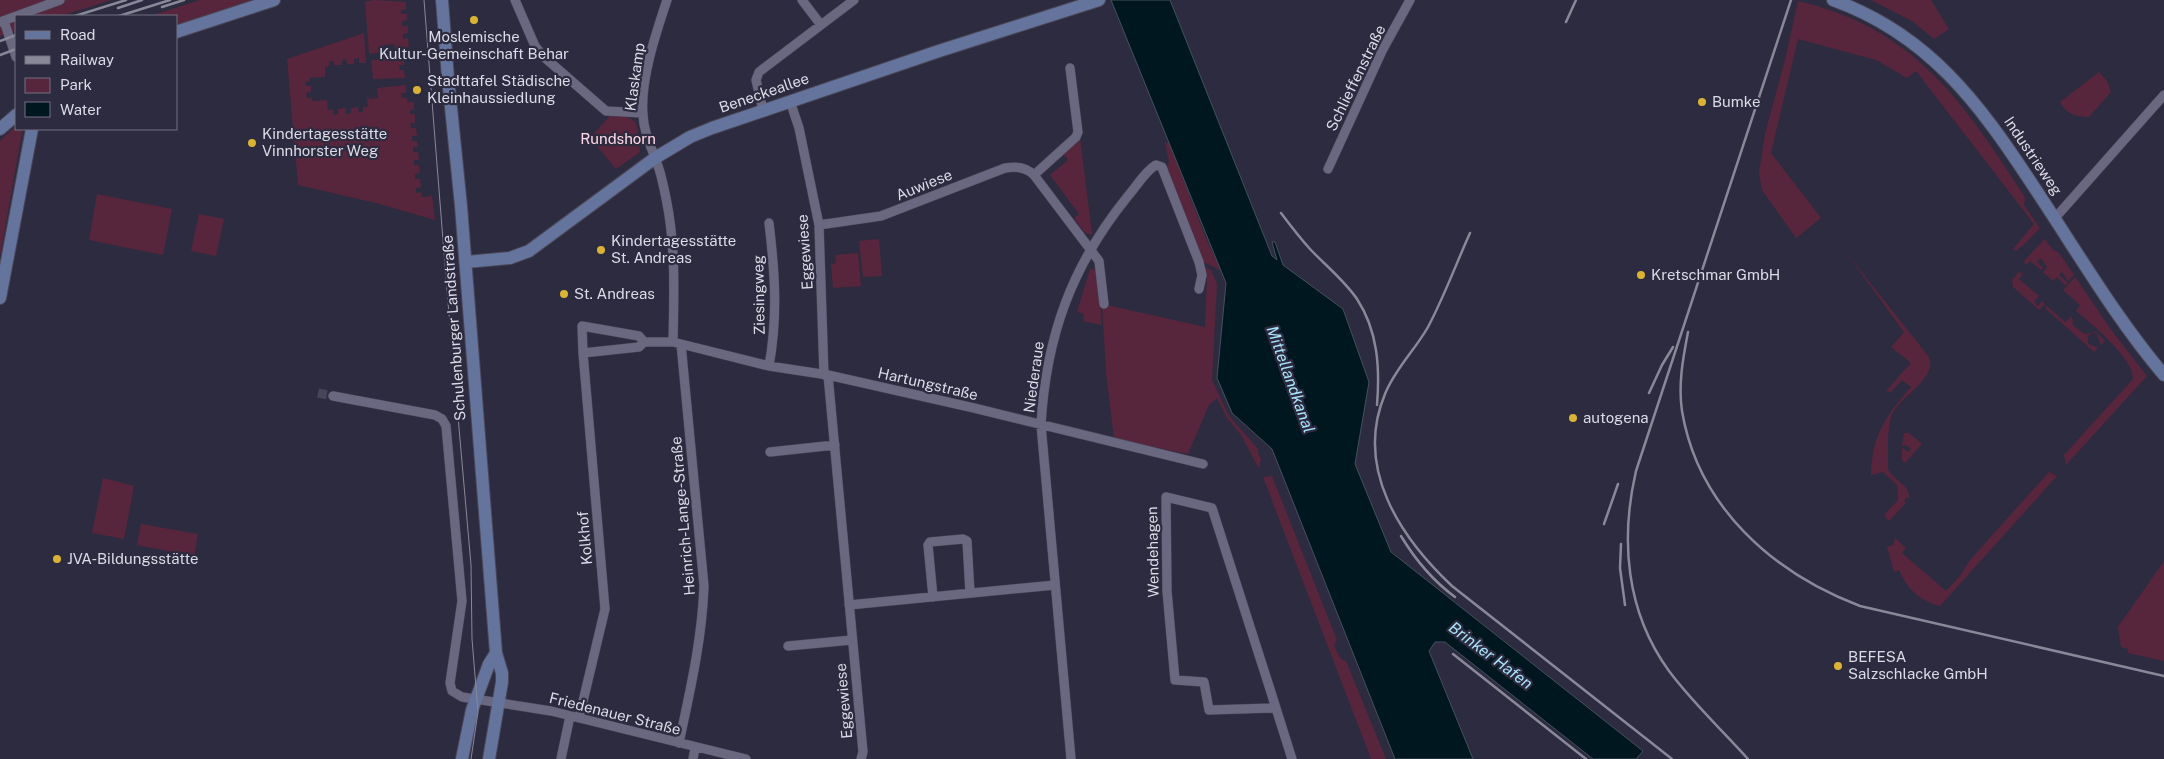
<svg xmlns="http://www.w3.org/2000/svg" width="2164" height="759" font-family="'Public Sans',sans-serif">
	<rect width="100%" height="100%" fill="#2d2b3f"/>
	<path fill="#58263c" d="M0,0H111L61,16H16V31L0,36Z
		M200,0H274L176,32V16H150Z
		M374,0L406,2V9L401,10V14H407V20L402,21V26H408V33L403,34V39L408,38L409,47L395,49L394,44L384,45V52L369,54L365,2Z
		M1871,0H1931L1949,29L1934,39L1912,21Z
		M1798,1C1916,29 1963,102 2025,197L2024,205L2040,228L2022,247L2021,246L2016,251L2013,249L2034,224L1916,71L1907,78L1876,60L1798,39L1771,153L1821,218L1796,238L1762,190L1759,173L1765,134L1786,56Z
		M364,33L366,63H359V58L354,59V64H347L346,59L342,60V65H334V61H329V66L325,67V77L310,78V81L305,82L306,86H311V92L306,93L307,98H312V101L327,100L328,110H333L334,115L338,114V109L346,108V114L351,113V108L358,107L359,113L363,112V107H368L367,96L370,99L378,98L377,88L406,85V93H401L402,98H407V102H414V110H410V114H415V123H410L411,128H416L417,136H412V141H417L418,147H413V152H418L419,160H414V165H419L420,173L415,174V179H420L421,187L416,188V193L421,192L422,197L432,196L435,220L376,203L298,185L287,59Z
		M397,58L398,61H404V65H399L400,70H404L405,78L373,79L371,60Z
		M2099,72L2107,81L2111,92L2089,117C2076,117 2066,114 2060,102Z
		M610,116C643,117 636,122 640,152L616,169L590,138Z
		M16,126V129H20L22,132L0,257V141Z
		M1080,137L1092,234L1091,235L1084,232L1074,218L1079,214L1050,175L1068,160L1063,153Z
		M1169,142L1204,234L1221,271L1200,260L1166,170L1169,162L1165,143Z
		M97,194L172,209L163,255L89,240Z
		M199,214L224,219L216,256L191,251Z
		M879,239L882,276L863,277L859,241Z
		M2045,239L2052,249L2059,253L2074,275L2068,281L2062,272L2059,275L2068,283L2065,285L2057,277L2053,281L2043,272L2047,267L2041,258L2037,262L2043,268L2041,270L2030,261L2026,265L2024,261Z
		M1845,251L1929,357C1938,380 1896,398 1891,417C1887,431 1888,455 1888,469C1893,480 1911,485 1909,499L1907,497L1904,501L1906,503L1889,521L1884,515L1898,500L1897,485L1883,472L1871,475C1872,435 1886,416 1911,387L1902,380L1891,392L1886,391L1911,363L1891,347L1904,332Z
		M858,253L861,286L833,288L831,264L836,263L835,255Z
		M1203,266L1211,270L1217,284L1212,380L1229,416L1258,449V454L1261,458L1259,469L1241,435L1227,418L1217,398L1209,405L1188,454L1114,439L1106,372L1102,304L1205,327L1207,278Z
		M1090,269L1097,270L1102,325L1083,321L1084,314L1077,312Z
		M2019,272L2023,274L2019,279L2039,296L2034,302L2038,306L2042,301L2045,304L2039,310L2013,287L2012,280Z
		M2074,278H2076L2112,331L2147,376L2066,465L2064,455L2133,379C2134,359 2092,324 2076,311L2080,305L2063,290Z
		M2047,306L2065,322L2072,316L2073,325L2084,334L2096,332L2105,341L2101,345L2097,334L2092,333L2088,336V344L2098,348L2094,352L2045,308Z
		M1904,433H1909L1922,444L1905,463L1902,460V448L1908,452L1911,449L1906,445L1902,446Z
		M2049,472L2057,476L1940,606C1920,601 1907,589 1899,570L1894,572L1887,547L1893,545L1895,538L1906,548L1902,553L1946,591L1960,576L1970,560Z
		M1272,476L1337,640L1334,646L1341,659L1346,661L1386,759H1371L1263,477Z
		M103,478L134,486L124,539L92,533Z
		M141,524L198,534L194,556L137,545Z
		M2164,561V661L2128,653V649L2121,647L2118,627Z"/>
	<path fill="#011720" stroke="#42525c" d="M1111,0H1170L1272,256L1277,260L1272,242H1275L1283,265L1343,309L1369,382L1355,464L1391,552L1643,751L1636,759H1593L1445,642H1435L1429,651L1473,759H1395L1272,449L1232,413L1217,378L1226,283Z"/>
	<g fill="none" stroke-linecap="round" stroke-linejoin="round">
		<path stroke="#474558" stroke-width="9" stroke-dasharray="9 4.5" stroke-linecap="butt" d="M318,393L333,396"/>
		<defs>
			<path id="street" d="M515,0L535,46L544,57L606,111L642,113
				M667,0C656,33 640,80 643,115C644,135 653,150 659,169C662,178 664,189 666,198C676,246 674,294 673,342
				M802,0L821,25
				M4,21L16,57
				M0,22L60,0
				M790,101L799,128L819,225L824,375
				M763,110L756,80L759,72L854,0
				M1328,169L1383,49L1410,0
				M1034,175L1076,137L1078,132L1070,68
				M2055,218L2164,95
				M769,223C775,273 778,316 769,366
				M819,225L881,216L1005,168C1016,166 1026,167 1034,175L1099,261L1104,304
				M644,342L639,336L582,326L583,353L639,347L644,342H673L769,366L828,375L974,408L1203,464
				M828,375L863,752L861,759
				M333,396L435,415L442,419L446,426L462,601L450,683L452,691L462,697L551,711L746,759
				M770,452L835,445
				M933,597L928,545L930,542L963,539L967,541L970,593
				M849,605L1055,585
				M788,646L852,640
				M1276,708L1209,710L1204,682L1175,680L1167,591L1166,497L1212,508C1238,591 1266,675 1292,759
				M579,718L605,609L583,353
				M679,743C690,691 702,640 704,586L681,344
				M561,759L570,716
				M693,759L695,748
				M1071,759L1041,425C1046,336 1072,265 1128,196C1137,186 1145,171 1156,165L1162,167L1163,170L1199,262L1202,275L1199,289"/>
			<path id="secondary" d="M442,0L448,78L461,206L496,653L502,673V682L489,759
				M1833,0C1928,34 1979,103 2032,184C2075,248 2114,316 2164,375
				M176,32L274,0
				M0,129L16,115
				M466,262L510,258L529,251L655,158L690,137L712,128L939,51L1099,0
				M0,298L32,129
				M462,759L472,710L489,664L496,653"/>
		</defs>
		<use href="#street" stroke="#494757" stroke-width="10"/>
		<use href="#secondary" stroke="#494757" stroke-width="14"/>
		<use href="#street" stroke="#6a6880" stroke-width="9"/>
		<use href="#secondary" stroke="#65749d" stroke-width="12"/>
		<path stroke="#898898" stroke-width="1" d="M424,0L447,291L471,565L472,639L478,712L471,759"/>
		<path stroke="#898898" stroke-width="2.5" d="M162,7L184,0
			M118,8L142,0
			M75,16L126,0
			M119,16L170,0
			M1566,22L1576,0
			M0,41L16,35
			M0,55L16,49
			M1281,213C1290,225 1299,237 1310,249C1325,265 1344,280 1357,299C1378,331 1380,368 1377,405
			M1470,233C1456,264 1444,297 1428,327C1415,350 1395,369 1385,394C1354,468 1400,537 1452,586L1672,759
			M1688,332C1683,358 1678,385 1682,411C1698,507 1773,573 1860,606L2164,676
			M1649,393L1662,365L1673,347
			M1604,524L1618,484
			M1401,536C1416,561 1432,580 1455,597
			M1621,544L1620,568L1625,605
			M1453,654L1586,759
			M1748,759C1722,730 1692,702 1669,671C1626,612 1620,540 1636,471L1791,0"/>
	</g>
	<g fill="#dab334" stroke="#2d2b3f" stroke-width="2">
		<circle cx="474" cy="20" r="5"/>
		<circle cx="417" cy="90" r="5"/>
		<circle cx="1702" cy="102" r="5"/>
		<circle cx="252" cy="143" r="5"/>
		<circle cx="601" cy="250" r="5"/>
		<circle cx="1641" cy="275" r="5"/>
		<circle cx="564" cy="294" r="5"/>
		<circle cx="1573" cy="418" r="5"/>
		<circle cx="57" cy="559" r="5"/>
		<circle cx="1838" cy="666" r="5"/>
	</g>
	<g text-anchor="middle" stroke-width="4.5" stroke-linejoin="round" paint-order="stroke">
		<g font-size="15" fill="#dbdae7" stroke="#2d2b3f" text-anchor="start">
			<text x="474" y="42" text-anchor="middle">Moslemische<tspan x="474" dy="17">Kultur-Gemeinschaft Behar</tspan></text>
			<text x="427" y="86">Stadttafel Städische<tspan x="427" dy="17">Kleinhaussiedlung</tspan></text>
			<text x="1712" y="107">Bumke</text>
			<text x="262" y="139">Kindertagesstätte<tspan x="262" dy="17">Vinnhorster Weg</tspan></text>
			<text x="611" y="246">Kindertagesstätte<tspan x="611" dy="17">St. Andreas</tspan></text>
			<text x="1651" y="280">Kretschmar GmbH</text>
			<text x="574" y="299">St. Andreas</text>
			<text x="1583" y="423">autogena</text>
			<text x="67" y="564">JVA-Bildungsstätte</text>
			<text x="1848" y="662">BEFESA<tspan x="1848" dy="17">Salzschlacke GmbH</tspan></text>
		</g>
		<g font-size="15" fill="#dbdae7" stroke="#2d2b3f">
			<text transform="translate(635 77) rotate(-82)" y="5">Klaskamp</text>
			<text transform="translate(1356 78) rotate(-64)" y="5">Schlieffenstraße</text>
			<text transform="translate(764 93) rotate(-19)" y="5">Beneckeallee</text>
			<text transform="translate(2033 156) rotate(56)" y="5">Industrieweg</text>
			<text transform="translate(924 185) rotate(-22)" y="5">Auwiese</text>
			<text transform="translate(805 252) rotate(-94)" y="5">Eggewiese</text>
			<text transform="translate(759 295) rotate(-91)" y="5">Ziesingweg</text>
			<text transform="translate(454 328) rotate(-94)" y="5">Schulenburger Landstraße</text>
			<text transform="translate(1034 377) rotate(-82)" y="5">Niederaue</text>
			<text transform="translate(928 384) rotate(13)" y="5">Hartungstraße</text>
			<text transform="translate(683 516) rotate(-95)" y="5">Heinrich-Lange-Straße</text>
			<text transform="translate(585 538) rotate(-95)" y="5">Kolkhof</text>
			<text transform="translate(1153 552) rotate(-91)" y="5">Wendehagen</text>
			<text transform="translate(844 701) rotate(-95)" y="5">Eggewiese</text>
			<text transform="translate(615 714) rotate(14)" y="5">Friedenauer Straße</text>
		</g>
		<g font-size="15" fill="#fed8e6" stroke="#2d2b3f">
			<text x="618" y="144">Rundshorn</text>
		</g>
		<g font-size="16" font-style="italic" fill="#a8e4fc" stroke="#2d2b3f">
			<text transform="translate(1291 379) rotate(70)" y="6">Mittellandkanal</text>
			<text transform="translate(1491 655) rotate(37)" y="6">Brinker Hafen</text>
		</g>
	</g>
	<rect x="15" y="15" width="162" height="115" fill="#2d2b3f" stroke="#737182"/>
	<rect x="25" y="31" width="25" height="8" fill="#65749d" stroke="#737182"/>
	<text x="60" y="40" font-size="15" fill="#dbdae7">Road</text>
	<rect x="25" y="56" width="25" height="8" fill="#898898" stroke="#737182"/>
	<text x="60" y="65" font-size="15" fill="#dbdae7">Railway</text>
	<rect x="25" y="78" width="25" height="15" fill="#58263c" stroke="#737182"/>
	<text x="60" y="90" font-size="15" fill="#dbdae7">Park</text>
	<rect x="25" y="102" width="25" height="15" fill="#011720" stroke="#737182"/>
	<text x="60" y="115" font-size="15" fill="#dbdae7">Water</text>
</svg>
